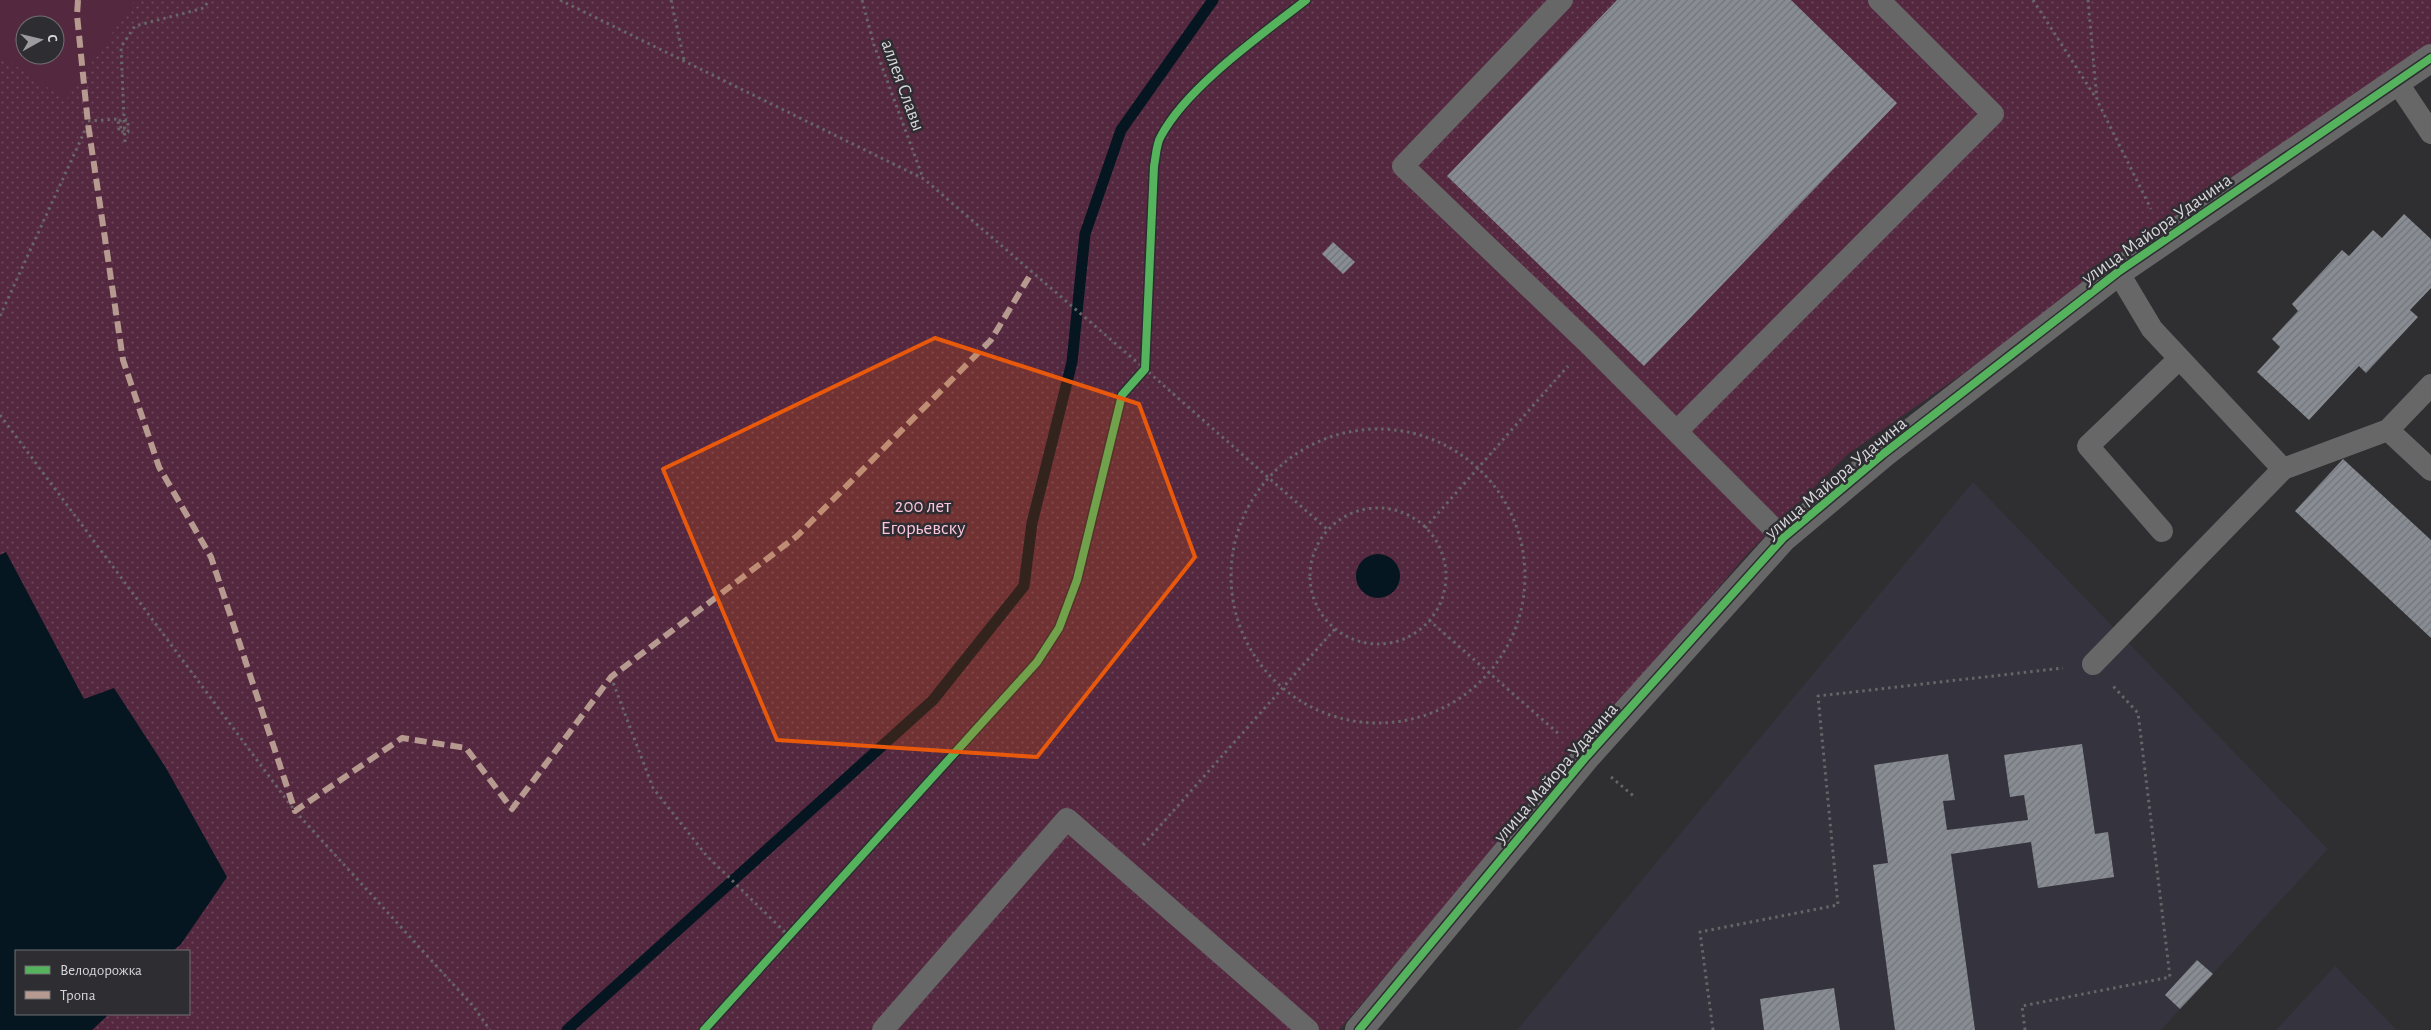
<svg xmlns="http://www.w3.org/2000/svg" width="2431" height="1030" font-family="'Alegreya Sans',sans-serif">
	<defs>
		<pattern id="park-dots" width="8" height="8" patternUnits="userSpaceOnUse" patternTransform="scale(1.25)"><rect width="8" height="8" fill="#54283f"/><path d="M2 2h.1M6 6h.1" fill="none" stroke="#6c465a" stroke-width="1.8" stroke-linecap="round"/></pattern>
		<pattern id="building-hatch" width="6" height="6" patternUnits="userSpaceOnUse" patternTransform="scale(1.25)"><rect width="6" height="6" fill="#888c93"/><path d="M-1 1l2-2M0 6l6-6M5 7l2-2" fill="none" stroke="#72757a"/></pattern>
	</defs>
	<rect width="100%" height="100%" fill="#2f2e31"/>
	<path fill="#35333d" d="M1973,482L2328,849L2161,1030H1517Z
		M2335,966L2397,1030H2276Z"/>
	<path fill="url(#park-dots)" fill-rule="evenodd" d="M0,0H2431V46L1848,454L1748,553L1339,1030H0ZM25,25H55V55H25ZM16,951H189V1014H16Z"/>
	<path fill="#54283f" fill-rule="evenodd" d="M0,0H135L66,100L0,55ZM25,25H55V55H25Z"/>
	<path fill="#051621" d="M6,552L84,699L114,688L166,768L227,877L181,944L173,951H16V1014H109L92,1030H0V555Z
		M1356 576a22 22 0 1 1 44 0a22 22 0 1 1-44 0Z"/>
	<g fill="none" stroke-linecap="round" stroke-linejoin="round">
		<path stroke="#051621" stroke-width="11" d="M567,1030L933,700L1024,586L1032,523L1072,362L1085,234L1121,130L1213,0"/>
	</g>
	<path fill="url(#building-hatch)" d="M1617,0H1791L1897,103L1644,366L1447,176Z
		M2404,214L2431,239V288L2410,310L2418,317L2366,373L2359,366L2309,420L2257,372L2280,347L2272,339L2298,311L2292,304L2342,250L2349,256L2373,230L2382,238Z
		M1333,242L1355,262L1343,274L1322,254Z
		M2343,459L2431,540V638L2295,511Z
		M2082,744L2095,834L2108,832L2114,877L2038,888L2031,842L1951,854L1975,1030H1895L1873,865L1888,863L1874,765L1948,754L1955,800L1943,801L1947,830L2028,820L2024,795L2010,797L2004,755Z
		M2197,960L2213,974L2180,1009L2165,995Z
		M1834,988L1840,1030H1764L1760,999Z"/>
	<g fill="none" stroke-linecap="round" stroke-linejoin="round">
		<path stroke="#666567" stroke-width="3" stroke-dasharray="2.5 4" stroke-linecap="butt" d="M560,0L924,179L1145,369L1328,530
			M671,0L684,60
			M862,0L874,45L923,178
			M2033,0L2096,98
			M2088,0L2097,100L2151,209
			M88,121L118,119L119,132H128V120H120L121,130L125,129
			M0,316L88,124
			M0,415L295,811L473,1006L490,1030
			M1231 576a147 147 0 1 1 294 0a147 147 0 1 1-294 0Z
			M1310 576a68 68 0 1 1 136 0a68 68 0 1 1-136 0Z
			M1425,528L1568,366
			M1429,620L1560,735
			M611,677L653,788L706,855L789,936
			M1611,777L1636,798
			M1143,845L1335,629
			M1713,1030L1700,932L1838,905L1818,696L2063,668
			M2025,1030L2022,1006L2170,977L2138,713L2113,686"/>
		<path stroke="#676768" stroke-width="22" d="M1562,0L1403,166L1589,344L1783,538
			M2397,82L2431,133
			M2118,272L2152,329L2283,469L2388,430L2431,385
			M2388,430L2431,470
			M1677,431L1993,114L1879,0
			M2162,531L2088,446L2179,359
			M2093,664L2283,469
			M883,1030L1067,819L1308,1030"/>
		<path stroke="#676768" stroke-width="28" d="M1359,1030L1586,757L1783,538L1883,454L2118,272L2431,58"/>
		<path stroke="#666567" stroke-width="3" stroke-dasharray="2.5 4" stroke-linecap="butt" d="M125,142L121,47L135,26L204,8L209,0"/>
		<path stroke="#b69a8f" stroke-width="6" stroke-dasharray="12 6" stroke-linecap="butt" d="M78,0L77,15L88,124L123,360L159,467L211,557L295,811L402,738L466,748L512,809L611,677L797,536L991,340L1032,272"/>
		<defs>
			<path id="cycleway" d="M704,1030L1037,662L1059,628L1077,580L1122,395L1145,369L1154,166C1156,157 1156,144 1161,136C1187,87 1261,35 1306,0
				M1359,1030L1586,757L1783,538L1883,454L2118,272L2431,58"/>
		</defs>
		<use href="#cycleway" stroke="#2e2d32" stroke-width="11"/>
		<use href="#cycleway" stroke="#56b35d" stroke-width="8"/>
	</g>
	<path fill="#e8590c" fill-opacity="0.2" stroke="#e8590c" stroke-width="4" stroke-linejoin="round" d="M935,338L1139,404L1195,557L1037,757L777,740L663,469Z"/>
	<g text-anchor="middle" stroke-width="5" stroke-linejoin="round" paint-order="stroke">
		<g font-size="19" fill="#d6d5d8" stroke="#2e2d32">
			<text transform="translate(904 85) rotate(70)" y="7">аллея Славы</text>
			<text transform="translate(2156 228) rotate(-35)" y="7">улица Майора Удачина</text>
			<text transform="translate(1835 477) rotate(-40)" y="7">улица Майора Удачина</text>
			<text transform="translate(1555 772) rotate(-49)" y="7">улица Майора Удачина</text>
		</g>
		<g font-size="19" fill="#fdc5dd" stroke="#2e2d32">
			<text x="923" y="512">200 лет<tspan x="923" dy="22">Егорьевску</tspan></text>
		</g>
	</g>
	<rect x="15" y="950" width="175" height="65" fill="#2e2d32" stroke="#717074"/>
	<rect x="25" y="966" width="25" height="8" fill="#56b35d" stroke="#717074"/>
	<text x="60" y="975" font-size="15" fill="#d6d5d8">Велодорожка</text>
	<rect x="25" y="991" width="25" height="8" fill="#b69a8f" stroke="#717074"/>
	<text x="60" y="1000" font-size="15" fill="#d6d5d8">Тропа</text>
	<g transform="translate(40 40) rotate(82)"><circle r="24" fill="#2e2d32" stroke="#717074"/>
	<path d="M0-4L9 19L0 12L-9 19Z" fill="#9c9b9e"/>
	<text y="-8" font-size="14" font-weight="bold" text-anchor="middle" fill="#d6d5d8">С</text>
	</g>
</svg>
